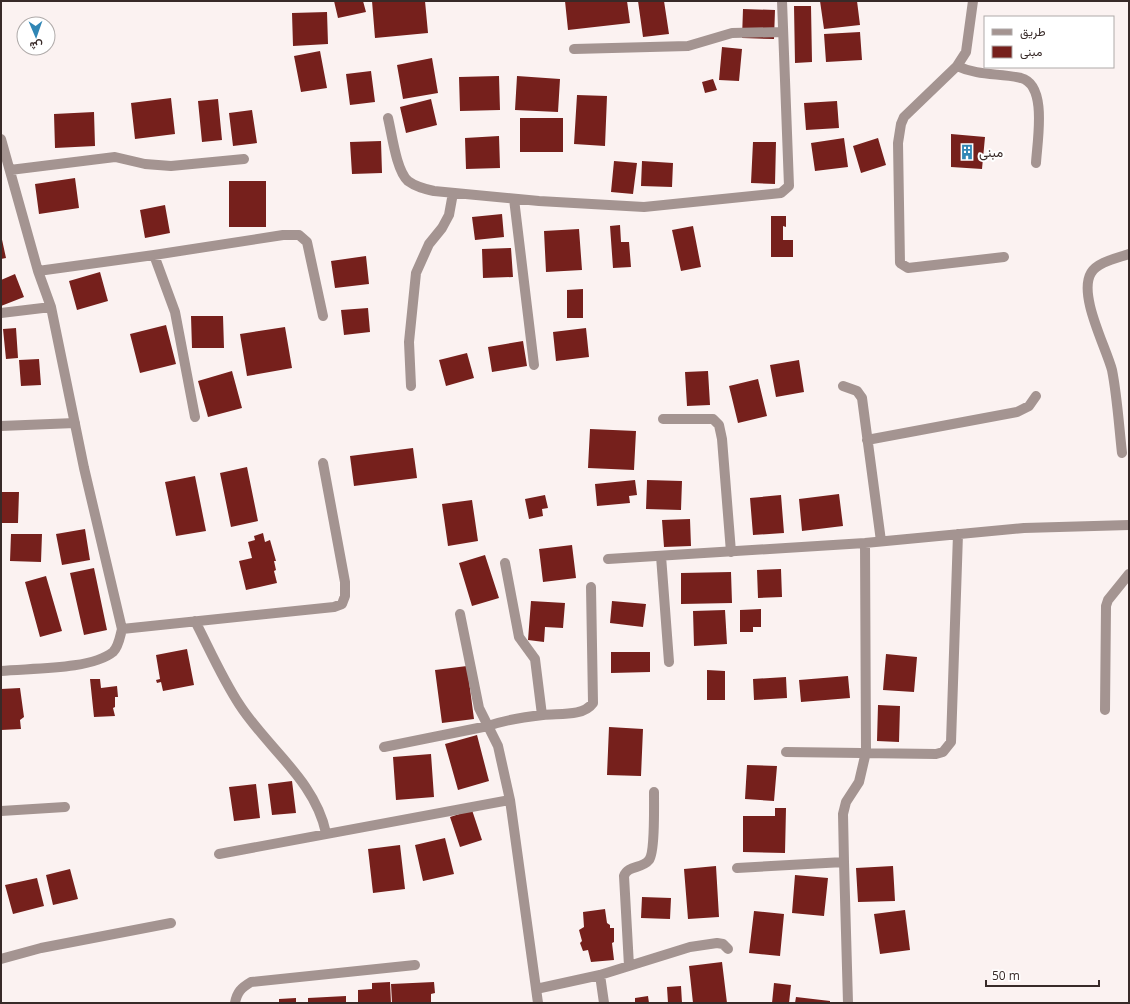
<svg xmlns="http://www.w3.org/2000/svg" width="1130" height="1004" font-family="'Open Sans',Vazirmatn,sans-serif">
	<rect width="100%" height="100%" fill="#fbf2f1"/>
	<path fill="#76201c" d="M334,1H363L366,12L338,18Z
		M372,1H425L428,33L375,38Z
		M565,1H627L630,23L568,30Z
		M638,1H664L669,34L643,37Z
		M820,1H857L860,25L824,29Z
		M794,6H811L812,62L795,63Z
		M743,9L775,10L774,39L742,38Z
		M327,12L328,44L293,46L292,13Z
		M860,32L862,60L826,62L824,34Z
		M722,47L742,49L739,81L719,80Z
		M320,51L327,88L301,92L294,56Z
		M432,58L438,93L403,99L397,65Z
		M371,71L375,102L350,105L346,74Z
		M499,76L500,110L460,111L459,77Z
		M517,76L560,79L558,112L515,110Z
		M713,79L717,90L705,93L702,82Z
		M577,95L607,96L605,146L574,144Z
		M171,98L175,134L135,139L131,103Z
		M218,99L222,140L202,142L198,101Z
		M431,99L437,125L406,133L400,107Z
		M837,101L839,128L806,130L804,103Z
		M252,110L257,143L233,146L229,113Z
		M94,112L95,146L55,148L54,114Z
		M520,118H563V152H520Z
		M951,134L985,137L982,169L951,167Z
		M499,136L500,168L466,169L465,138Z
		M844,138L848,167L815,171L811,143Z
		M878,138L886,165L861,173L853,146Z
		M381,141L382,173L352,174L350,142Z
		M753,142H776L775,184L751,183Z
		M614,161L637,163L633,194L611,192Z
		M642,161L673,163L672,187L641,186Z
		M75,178L79,208L39,214L35,184Z
		M229,181H266V227H229Z
		M165,205L170,233L145,238L140,210Z
		M502,214L504,237L475,240L472,217Z
		M771,216H786V227L783,226V240H793V257H771Z
		M620,225L621,242H629L631,267L613,268L610,226Z
		M693,226L701,267L681,271L672,230Z
		M579,229L582,270L546,272L544,231Z
		M1,235L6,258L1,259Z
		M511,248L513,277L483,278L482,249Z
		M366,256L369,284L335,288L331,261Z
		M100,272L108,301L77,310L69,281Z
		M15,274L24,297L1,306V280Z
		M583,289V318H567V290Z
		M368,308L370,332L344,335L341,310Z
		M191,316H223L224,348H192Z
		M166,325L176,364L140,373L130,334Z
		M285,327L292,368L247,376L240,334Z
		M16,328L18,358L6,359L3,329Z
		M586,328L589,357L556,361L553,332Z
		M523,341L527,366L492,372L488,347Z
		M467,353L474,378L446,386L439,360Z
		M39,359L41,385L21,386L19,360Z
		M799,360L804,392L776,397L770,365Z
		M232,371L242,408L208,417L198,381Z
		M708,371L710,405L687,406L685,372Z
		M758,379L767,416L738,423L729,386Z
		M590,429L636,431L634,470L588,468Z
		M413,448L417,478L354,486L350,456Z
		M247,467L258,521L231,527L220,473Z
		M195,476L206,531L176,536L165,482Z
		M635,480L637,495L629,496L630,503L597,506L595,484Z
		M647,480L682,481L681,510L646,509Z
		M1,492H19L18,523H1Z
		M839,494L843,526L802,531L799,499Z
		M545,495L548,508L542,509L543,516L529,519L525,499Z
		M781,495L784,533L753,535L750,498Z
		M472,500L478,541L448,546L442,504Z
		M690,519L691,546L664,547L662,520Z
		M85,529L90,560L62,565L56,534Z
		M263,533L265,542L270,540L276,561H274L276,570L274,571L277,583L246,590L239,561L252,558L248,542L255,540L254,536Z
		M11,534H42L41,562L10,561Z
		M572,545L576,578L543,582L539,549Z
		M485,555L499,598L472,606L459,563Z
		M94,568L107,630L84,635L70,573Z
		M781,569L782,597L758,598L757,570Z
		M731,572L732,603L681,604V573Z
		M46,576L62,631L40,637L25,582Z
		M531,601L565,603L563,628L545,627L544,642L528,640Z
		M612,601L646,604L643,627L610,623Z
		M761,609V627H753V632H740V610Z
		M725,610L727,644L694,646L693,611Z
		M187,649L194,685L163,691L161,682L157,683L156,680L160,679L156,655Z
		M611,652H650V672L611,673Z
		M886,654L917,657L914,692L883,690Z
		M467,666L474,719L442,723L435,670Z
		M707,670L725,671V700H707Z
		M848,676L850,698L801,702L799,680Z
		M786,677L787,698L754,700L753,679Z
		M90,679H100L101,688L117,686L118,697H115V707L113,708L115,716L94,717Z
		M20,688L24,717L20,720L21,729L1,730V689Z
		M878,705L900,706L899,742L877,741Z
		M609,727L643,729L641,776L607,775Z
		M477,735L489,781L458,790L445,744Z
		M431,754L434,797L396,800L393,757Z
		M747,765L777,766L774,801L745,799Z
		M292,781L296,813L272,815L268,784Z
		M256,784L260,818L234,821L229,787Z
		M775,808H786L785,853L743,852V816H775Z
		M472,810L482,840L460,847L450,817Z
		M445,838L454,874L423,881L415,845Z
		M400,845L405,889L373,893L368,849Z
		M716,866L719,917L688,919L684,869Z
		M893,866L895,901L858,902L856,868Z
		M70,869L78,899L53,905L46,875Z
		M795,875L828,878L824,916L792,913Z
		M37,878L44,906L13,914L5,885Z
		M642,897L671,898L670,919L641,918Z
		M605,909L607,923L610,925V928H614V942L612,943L614,960L591,962L588,950L583,951L580,943L582,941L579,930L584,927L583,912Z
		M905,910L910,950L880,954L874,914Z
		M754,911L784,914L780,956L749,953Z
		M722,962L727,1003H693L689,966Z
		M390,982L391,1003H358V990L372,989V983Z
		M434,982L435,993L431,994V1003H392L391,984Z
		M774,983L791,985L789,1003H772Z
		M681,986L682,1003H668L667,987Z
		M346,996V1003H308V998Z
		M648,996L649,1003H635V998Z
		M796,997L830,1001V1003H795Z
		M296,998V1003H279V999Z"/>
	<g fill="none" stroke-linecap="round" stroke-linejoin="round">
		<path stroke="#a49491" stroke-width="10" d="M973,1L966,52L957,66L904,117L901,124L898,143L900,263L908,268L1004,257
			M574,49L688,46L732,33L782,32
			M957,66C978,76 999,73 1021,78C1048,85 1037,142 1036,163
			M388,118C392,134 396,170 408,181C416,187 425,189 434,191L539,201L644,207L781,193L789,186L782,1
			M1,139L38,271L51,307L84,468L122,629C120,636 119,646 113,652C91,670 30,668 1,671
			M10,170L115,157L145,164L171,166L244,159
			M514,199L534,365
			M154,255L175,312L195,417
			M38,271L154,255L283,235H299L307,242L323,316
			M1,313L51,307
			M411,386L409,342L416,273L429,244L442,228L449,215L453,193
			M843,386L857,391L862,398L881,541
			M663,419H713L719,425L722,439L731,552
			M1,426L75,423
			M867,440L1017,412L1029,406L1036,396
			M1122,453C1119,426 1117,395 1112,370C1106,347 1078,295 1091,273C1097,262 1118,258 1129,254
			M661,556L669,662
			M608,559L865,543L1024,528L1129,525
			M505,563L519,637L535,659L542,715
			M460,614L479,708L498,746L510,800L538,1003
			M195,621C209,648 222,678 239,704C267,748 315,780 326,833
			M122,629L334,607L342,604L345,596V582L323,463
			M1105,710L1106,606L1108,600L1129,574
			M384,747L488,726C505,720 524,717 543,715C558,713 583,717 593,703L591,587
			M786,752L936,754L943,752L951,742L958,534
			M1,811L65,807
			M219,854L510,800
			M844,862L843,814L846,802L859,782L866,752L865,543
			M737,868L844,862L848,1003
			M1,959L41,948L171,923
			M629,966L624,876C628,865 642,869 649,860C655,853 654,804 654,792
			M600,975L604,1003
			M536,989L600,975L690,947L717,943L723,944L728,949
			M235,1003C237,992 241,988 251,982L415,965"/>
	</g>
	<defs>
		<symbol id="building-bare" viewBox="-9 -9 18 18"><path d="M-4-6H4V6H1V3H-1V6H-4ZM-2.5-4.3h1.7v1.8h-1.7ZM.8-4.3h1.7v1.8H.8ZM-2.5-1h1.7V.8h-1.7ZM.8-1h1.7V.8H.8Z" fill="#3086b5" stroke="#fff" stroke-width="2.5" paint-order="stroke"/></symbol>
	</defs>
	<g fill-rule="evenodd">
		<use href="#building-bare" x="956" y="141" width="22" height="22"/>
	</g>
	<g text-anchor="middle" stroke-width="4" stroke-linejoin="round" paint-order="stroke">
		<g font-size="13" fill="#382a28" stroke="#fff" text-anchor="start">
			<text x="979" y="157">مبنى</text>
		</g>
	</g>
	<rect width="1130" height="1004" fill="none" stroke="#382a28" stroke-width="4"/>
	<rect x="984" y="16" width="130" height="52" fill="#ffffff" stroke="#afaaa9"/>
	<rect x="992" y="29" width="20" height="6" fill="#a49491" stroke="#afaaa9"/>
	<text x="1020" y="36" font-size="12" fill="#382a28">طريق</text>
	<rect x="992" y="46" width="20" height="12" fill="#76201c" stroke="#afaaa9"/>
	<text x="1020" y="56" font-size="12" fill="#382a28">مبنى</text>
	<g transform="translate(36 36) rotate(178)"><circle r="19" fill="#ffffff" stroke="#afaaa9"/>
	<path d="M0-3L7 15L0 10L-7 15Z" fill="#3086b5"/>
	<text y="-6" font-size="11" font-weight="bold" text-anchor="middle" fill="#382a28">ش</text>
	</g>
	<path d="M986 980v6h113v-6" fill="none" stroke="#382a28" stroke-width="2"/>
	<text x="992" y="980" font-size="12" fill="#382a28" stroke="#ffffff" stroke-width="3" paint-order="stroke">50 m</text>
</svg>
